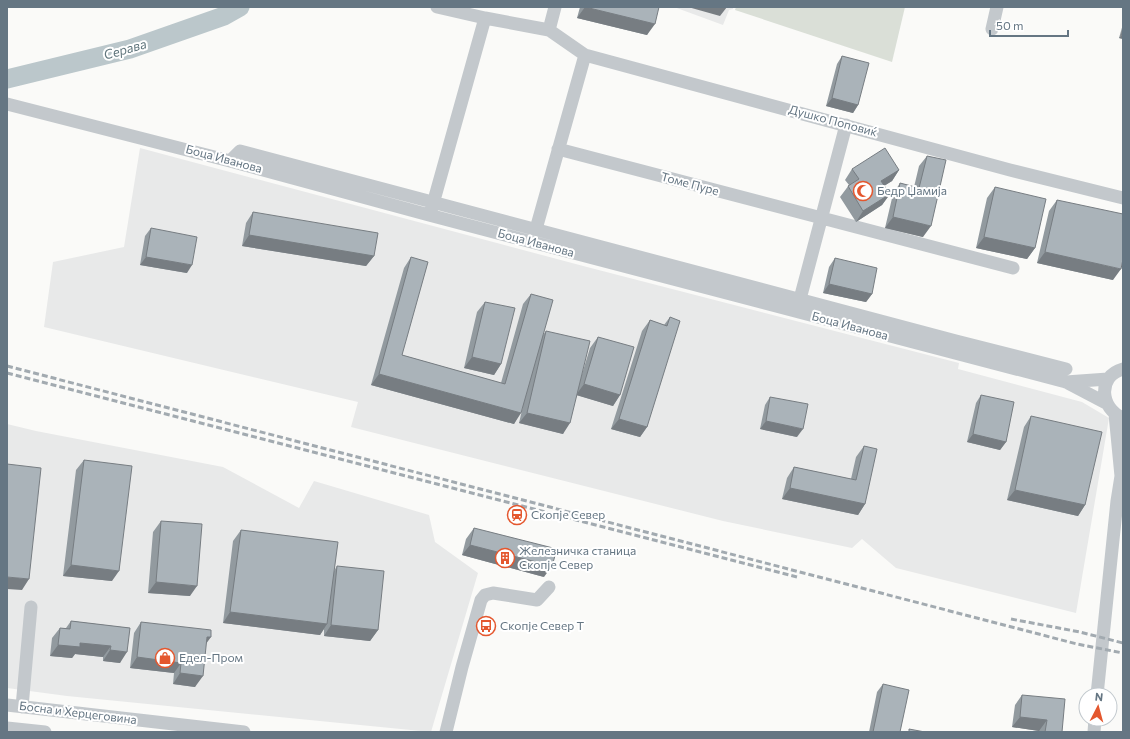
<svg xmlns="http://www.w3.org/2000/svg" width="1130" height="739" font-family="Commissioner,sans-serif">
	<rect width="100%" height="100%" fill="#fafaf8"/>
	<path fill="#e8e9e9" d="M674,7H733V9L729,10L723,25Z
		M140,148L587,267L959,363L958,369L1082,402L1109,418L1076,613L896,568L862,539L852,548L723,521L351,427L358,402L44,327L53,262L124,247Z
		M7,424L36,431L223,467L299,508L314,481L429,515L435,542L478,573L431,732L67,696L7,688Z"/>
	<path fill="#dadfd7" d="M736,7H905L892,62L735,10Z"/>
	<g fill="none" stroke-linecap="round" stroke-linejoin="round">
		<path stroke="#bbc7cb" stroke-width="19" d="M7,79L130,49L224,16L240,7"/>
		<path stroke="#c3c8cc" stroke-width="13" d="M437,7L485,18L549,30L585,55L1010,170L1123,198
			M992,29L997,7
			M549,30L555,7
			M7,104L230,161L429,215L1066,382L1106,403
			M558,149L1013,268
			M230,161L240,151L956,341L1066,369
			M431,211L485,18
			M536,229L585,55
			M800,299L846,125
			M1123,369C1097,376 1100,409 1123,418
			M1066,382L1108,379
			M1115,414L1121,476
			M1097,695L1117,501L1121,476L1123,468
			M7,705L244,732
			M22,707L31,607
			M7,728L45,732
			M446,732L462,667L481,600L485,595L493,593L537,600L549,587
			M1094,732L1095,719"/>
		<path stroke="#a2aab0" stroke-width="3" stroke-dasharray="6 3" stroke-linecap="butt" d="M7,366L1077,644L1123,653
			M7,373L797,577
			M1011,619L1080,632L1123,643"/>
	</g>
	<path fill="#929a9f" d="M580,7H659L647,35L577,18Z
		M1123,24V39L1119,38Z
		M842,56L858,105L853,113L826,106L837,64Z
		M927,156L923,237L885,228L893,194L900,183L914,187L919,166Z
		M852,169L899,170L892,181L884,186L890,194L882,205L856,222L840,197L849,185L845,180Z
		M995,187L1035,248L1027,259L976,248L987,198Z
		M1057,200L1113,280L1037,263L1049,211Z
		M253,212L374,256L366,266L242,246L246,223Z
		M151,228L187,273L140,265L145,236Z
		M411,257L402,355L501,383L523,304L531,294L543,335L546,331L579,384L590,348L598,337L620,395L613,406L577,395L563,434L519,423L523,406L514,424L371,385L404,268Z
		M835,258L872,294L866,302L823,293L829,267Z
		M485,302L501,364L494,375L464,368L477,312Z
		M670,317L647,427L640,437L611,429L642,331L650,320L664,325Z
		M981,395L1006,442L1000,450L967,442L976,403Z
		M770,397L797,437L760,429L765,405Z
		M1031,416L1085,505L1078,516L1007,500L1024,427Z
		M864,446L865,504L858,515L782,499L787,478L794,467L851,479L856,457Z
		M84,460L112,581L63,576L76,470Z
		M161,521L190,596L148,593L153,532Z
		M474,528L544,577L462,555L466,539Z
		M241,530L334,571L337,566L378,630L370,641L324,636V629L320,635L223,623L233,541Z
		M71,621L130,628L120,663L103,661V657L75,654L72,658L50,656L52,638L60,628H66Z
		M141,622L206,643L195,687L173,684L174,673L130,668L134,633Z
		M883,684L900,732H869L877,692Z
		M1022,695L1062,732H1039V731L1012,727L1015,705Z"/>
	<path fill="#777d82" d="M585,7L655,24L647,35L577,18Z
		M688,7H727L720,16Z
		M1121,36H1123V39L1119,38Z
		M832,98L858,105L853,113L826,106Z
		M899,170L892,181L874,192L881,181Z
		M890,194L882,205L856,222L863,211Z
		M893,217L931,226L923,237L885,228Z
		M249,235L374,256L366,266L242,246Z
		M984,237L1035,248L1027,259L976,248Z
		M1045,252L1121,269L1113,280L1037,263Z
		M146,257L192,265L187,273L140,265Z
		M829,284L872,294L866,302L823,293Z
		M472,357L501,364L494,375L464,368Z
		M379,374L521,413L514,424L371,385Z
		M584,384L620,395L613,406L576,395Z
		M527,413L570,423L563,434L519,423Z
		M619,419L647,427L640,437L611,429Z
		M766,421L803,429L797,437L760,429Z
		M973,434L1006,442L1000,450L967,442Z
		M790,488L865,504L858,515L782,499Z
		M1015,490L1085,505L1078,516L1007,500Z
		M470,545L552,566L544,577L462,555Z
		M71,565L119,571L112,581L63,576Z
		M7,577L29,579L22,590L7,589Z
		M156,582L197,586L190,596L148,593Z
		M230,612L327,624L320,635L223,623Z
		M331,625L378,630L370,641L324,636Z
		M207,637H211L203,648Z
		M80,643L111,646L103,657L75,654L72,658L50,656L58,645Z
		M110,650L127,652L120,663L103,661Z
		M137,657L181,663L174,673L130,668Z
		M180,673L203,676L195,687L173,684Z
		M1020,717L1047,720L1039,731L1012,727Z"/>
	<path fill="#aab3b9" stroke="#777d82" d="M585,7H659L655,24Z
		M1123,29V36H1121Z
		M842,56L869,63L858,105L832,98Z
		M885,148L899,170L881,181L890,194L863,211L848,186L859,179L852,169Z
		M927,156L946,160L931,226L893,217L900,183L919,188Z
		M995,187L1046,199L1035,248L984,237Z
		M1057,200L1123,214V259L1121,269L1045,252Z
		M253,212L378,233L374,256L249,235Z
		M151,228L197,237L192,265L146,257Z
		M411,257L428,262L402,355L505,384L531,294L553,300L521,413L379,374Z
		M835,258L877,268L872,294L829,284Z
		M485,302L515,308L501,364L472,357Z
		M670,317L680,321L647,427L619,419L650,320L667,326Z
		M546,331L590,341L570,423L527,413Z
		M598,337L634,347L620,395L584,384Z
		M981,395L1014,402L1006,442L973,434Z
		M770,397L808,404L803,429L766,421Z
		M1031,416L1102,432L1085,505L1015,490Z
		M864,446L877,449L865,504L790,488L794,467L856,480Z
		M84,460L132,466L119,571L71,565Z
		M7,464L41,468L29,579L7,577Z
		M161,521L202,524L197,586L156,582Z
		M474,528L557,549L552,566L470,545Z
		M241,530L338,542L327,624L230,612Z
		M337,566L384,571L378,630L331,625Z
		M71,621L130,628L127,652L110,650L111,646L80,643V647L58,645L60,628L70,629Z
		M141,622L211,630V637H207L203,676L180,673L181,663L137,657Z
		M883,684L909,690L900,732H873Z
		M1022,695L1065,699L1062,732H1045L1047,720L1020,717Z
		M909,729L925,732H909Z"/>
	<defs>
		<symbol id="mosque-ring" viewBox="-11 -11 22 22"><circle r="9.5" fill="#fff" stroke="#e4572e" stroke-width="1.5"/><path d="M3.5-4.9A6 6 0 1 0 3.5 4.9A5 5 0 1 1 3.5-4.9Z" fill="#e4572e"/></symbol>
		<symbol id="station-ring" viewBox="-11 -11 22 22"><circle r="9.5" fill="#fff" stroke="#e4572e" stroke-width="1.5"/><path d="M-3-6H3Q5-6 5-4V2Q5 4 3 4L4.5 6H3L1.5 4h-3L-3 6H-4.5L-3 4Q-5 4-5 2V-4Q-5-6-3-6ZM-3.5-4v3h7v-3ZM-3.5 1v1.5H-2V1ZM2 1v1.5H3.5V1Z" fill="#e4572e"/></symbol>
		<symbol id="building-ring" viewBox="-11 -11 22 22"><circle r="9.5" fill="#fff" stroke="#e4572e" stroke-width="1.5"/><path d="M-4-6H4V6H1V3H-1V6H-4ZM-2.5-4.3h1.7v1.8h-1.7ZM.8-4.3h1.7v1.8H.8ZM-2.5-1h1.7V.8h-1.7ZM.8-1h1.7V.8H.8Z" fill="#e4572e"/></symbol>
		<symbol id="bus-ring" viewBox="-11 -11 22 22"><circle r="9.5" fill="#fff" stroke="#e4572e" stroke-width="1.5"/><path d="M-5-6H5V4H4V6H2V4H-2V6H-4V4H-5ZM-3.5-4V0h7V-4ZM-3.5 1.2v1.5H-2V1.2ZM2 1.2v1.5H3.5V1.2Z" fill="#e4572e"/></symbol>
		<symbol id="shop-ring" viewBox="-11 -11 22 22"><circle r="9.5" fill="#fff" stroke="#e4572e" stroke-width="1.5"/><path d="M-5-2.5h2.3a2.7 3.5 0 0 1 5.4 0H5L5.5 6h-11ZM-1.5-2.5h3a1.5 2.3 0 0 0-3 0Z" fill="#e4572e"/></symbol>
	</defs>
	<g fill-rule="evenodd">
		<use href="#mosque-ring" x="852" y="180" width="22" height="22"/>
		<use href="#station-ring" x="506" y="504" width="22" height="22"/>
		<use href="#building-ring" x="494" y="547" width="22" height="22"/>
		<use href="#bus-ring" x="475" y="615" width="22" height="22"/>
		<use href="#shop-ring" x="154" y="647" width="22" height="22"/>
	</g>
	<g text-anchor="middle" stroke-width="4" stroke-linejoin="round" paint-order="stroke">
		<g font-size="12" fill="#657683" stroke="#fff">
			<text transform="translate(833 121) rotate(15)" y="4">Душко Поповиќ</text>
			<text transform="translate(224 159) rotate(15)" y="4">Боца Иванова</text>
			<text transform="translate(690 184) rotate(15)" y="4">Томе Пуре</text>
			<text transform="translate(536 243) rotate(15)" y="4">Боца Иванова</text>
			<text transform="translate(850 326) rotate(15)" y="4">Боца Иванова</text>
			<text transform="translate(78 713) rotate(7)" y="4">Босна и Херцеговина</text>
		</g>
		<g font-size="12" fill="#657683" stroke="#fff" text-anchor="start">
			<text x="877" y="195">Бедр Џамија</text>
			<text x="531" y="519">Скопје Север</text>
			<text x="519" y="555">Железничка станица<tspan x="519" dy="14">Скопје Север</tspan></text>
			<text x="500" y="630">Скопје Север Т</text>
			<text x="179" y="662">Едел-Пром</text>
		</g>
		<g font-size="13" font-style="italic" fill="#60757c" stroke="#fff">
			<text transform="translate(125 49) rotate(-16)" y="5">Серава</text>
		</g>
	</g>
	<rect width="1130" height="739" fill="none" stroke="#657683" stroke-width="16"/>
	<g transform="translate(1098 707) rotate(6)"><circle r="19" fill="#ffffff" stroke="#c1c8cd"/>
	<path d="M0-3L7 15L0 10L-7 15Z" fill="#e4572e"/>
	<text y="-6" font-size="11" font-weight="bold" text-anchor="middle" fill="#657683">N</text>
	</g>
	<path d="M990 30v6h78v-6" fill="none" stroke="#657683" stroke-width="2"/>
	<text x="996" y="30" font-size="12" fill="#657683" stroke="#ffffff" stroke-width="3" paint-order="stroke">50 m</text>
</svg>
